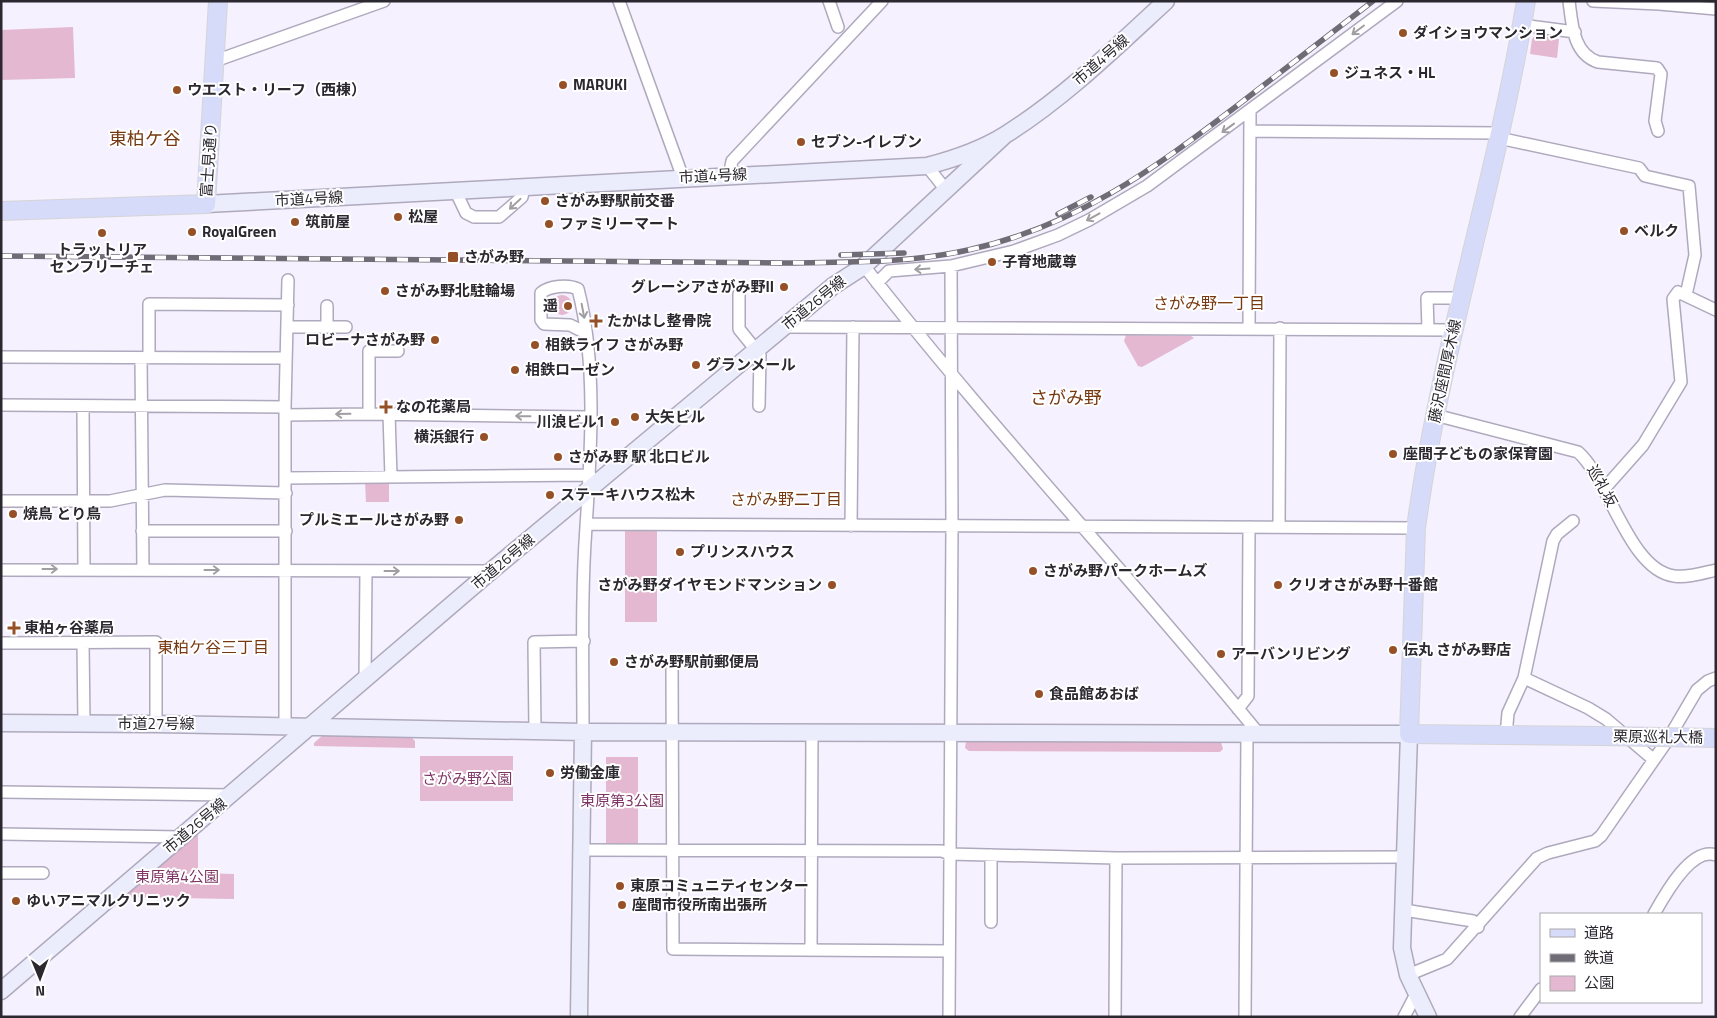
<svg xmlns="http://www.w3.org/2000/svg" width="1717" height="1018" font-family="'Titillium Web','Noto Sans JP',sans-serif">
	<rect width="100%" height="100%" fill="#f5f1fe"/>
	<path fill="#e3b8d0" d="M73,27L75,78L1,80V30Z
		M1536,34L1559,39L1557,58L1530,54L1532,39Z
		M552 305a10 10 0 1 1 20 0a10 10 0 1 1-20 0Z
		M1126,335L1191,336L1194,338L1142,367L1138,366L1124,341Z
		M389,480V502H366L365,481Z
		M625,529H657V622H625Z
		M323,735L411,737L415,741V748L314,746V743Z
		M969,740L1221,742L1223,749L1220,752L969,751L965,748L966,742Z
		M420,756H513V801H420Z
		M606,757H638V845L606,846Z
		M198,833V873L234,874V899L122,897Z"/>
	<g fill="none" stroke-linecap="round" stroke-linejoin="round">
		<defs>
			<path id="street" d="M619,1L683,178
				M829,1L838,27
				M1569,1C1572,24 1573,54 1598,62L1657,68L1661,74L1655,121L1658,131
				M1593,1L1659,4L1716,9
				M1522,25L1575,32
				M215,61L384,1
				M1250,131L1500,133
				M1499,138L1639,168L1645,176L1689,186L1695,255L1686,295
				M927,166L946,190
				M729,176L732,161L882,1
				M455,190L466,213L474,217H499L522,197L524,187
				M864,266C990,427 1130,576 1259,734
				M877,283L889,271L951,266L1014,251L1058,235L1089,220L1147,186L1397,1
				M739,294V329L760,355L759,406
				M327,306V327
				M288,327H346
				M785,327L1454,330
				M1249,328L1250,112
				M1428,329L1427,298H1461
				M1,357L286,358
				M141,358L143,570
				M149,358V304L288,305
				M1,405L285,407
				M83,406L84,569
				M369,414V351H398
				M389,414L391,477
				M285,415L369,414L589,417
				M1435,415L1578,452C1609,479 1629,570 1674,576C1687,578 1703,573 1716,570
				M285,478L590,475
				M1604,489L1643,445L1681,382L1673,299L1678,292L1716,310
				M1,501H110L165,490L286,493
				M586,524L1416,528
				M851,526L853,327
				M1279,527L1280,328
				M142,531H286
				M1,570L491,571
				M1,643L156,642V724
				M83,643L84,724
				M672,667L673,949L949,951
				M1524,678L1588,708L1606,719L1654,760
				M365,680L366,571
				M1238,709L1248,696L1249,527
				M285,727V407L288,280
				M535,731L534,642L584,641
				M583,732C583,664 581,595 586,527C591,451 597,362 578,289C568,284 549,286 541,293V320L544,324L570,325L586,333
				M1506,735L1508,713L1524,678L1553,541L1557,534L1573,521
				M1,792L230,795
				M1,834L181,837
				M582,850L942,851L949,854L1116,858L1405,857
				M1,873H43
				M1404,910L1473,921L1478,927
				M1654,914C1664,896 1691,846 1716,855
				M991,922V855
				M811,950L812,732
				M1408,975L1447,959L1537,858L1548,853L1595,841L1601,836L1667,741L1697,690L1708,681L1716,678
				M949,1017L952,526L951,266
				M1115,1017L1116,858
				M1245,1017L1247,734
				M1404,1017L1416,994
				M1520,1017L1541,989"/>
			<path id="secondary" d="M206,204L927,166C954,159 981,150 1005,135C1064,98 1115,48 1166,1
				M1,723L156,724L583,732L1409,734L1402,948L1408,975L1428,1017
				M1,991L491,571L833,286L864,266L1005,135
				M579,1017L583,732"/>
			<path id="primary" d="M1526,1C1497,178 1440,350 1416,528L1409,734L1601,736
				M1,211L206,204L218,1"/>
		</defs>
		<use href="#street" stroke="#afa9bd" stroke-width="14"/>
		<use href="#secondary" stroke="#afa9bd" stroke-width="19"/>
		<use href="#primary" stroke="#d5d4d6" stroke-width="20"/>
		<use href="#street" stroke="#fff" stroke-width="11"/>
		<use href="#secondary" stroke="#ebedfc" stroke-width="16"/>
		<use href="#primary" stroke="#d7dbfa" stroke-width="18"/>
		<defs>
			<path id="rail" d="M1058,214L1091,197
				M841,255L904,253
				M1,256L780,263C844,262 906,264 968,250C1074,227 1154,169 1238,105C1283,70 1328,36 1373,1"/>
		</defs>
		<use href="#rail" stroke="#706c76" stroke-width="5.5"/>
		<use href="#rail" stroke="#fff" stroke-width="4" stroke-dasharray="11" stroke-linecap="butt"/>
		<defs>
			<path id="primary-bridge" d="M1601,736L1716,738"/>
		</defs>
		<use href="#primary-bridge" stroke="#d5d4d6" stroke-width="20" stroke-linecap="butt"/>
		<use href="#primary-bridge" stroke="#d7dbfa" stroke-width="18"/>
	</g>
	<defs><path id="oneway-shaft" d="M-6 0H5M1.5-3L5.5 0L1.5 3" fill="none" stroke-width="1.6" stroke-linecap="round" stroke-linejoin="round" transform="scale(1.25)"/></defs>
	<g stroke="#a09ea2">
		<use href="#oneway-shaft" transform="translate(1358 30) rotate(143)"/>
		<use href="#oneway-shaft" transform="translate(1228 128) rotate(144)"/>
		<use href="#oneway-shaft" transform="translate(515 204) rotate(137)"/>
		<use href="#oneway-shaft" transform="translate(1093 217) rotate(151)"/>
		<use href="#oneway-shaft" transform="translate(922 269) rotate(176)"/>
		<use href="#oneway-shaft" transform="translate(583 311) rotate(79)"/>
		<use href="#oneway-shaft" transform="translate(343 414) rotate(179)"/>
		<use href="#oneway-shaft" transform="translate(523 416) rotate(-179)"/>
		<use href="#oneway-shaft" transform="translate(50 569)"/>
		<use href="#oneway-shaft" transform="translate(212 570)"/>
		<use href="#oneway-shaft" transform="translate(392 571)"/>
	</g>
	<g fill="#965027" stroke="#fff" stroke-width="2">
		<circle cx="1403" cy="33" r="5"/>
		<circle cx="1334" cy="73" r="5"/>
		<circle cx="563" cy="85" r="5"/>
		<circle cx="177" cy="90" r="5"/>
		<circle cx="801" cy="142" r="5"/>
		<circle cx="545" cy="201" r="5"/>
		<circle cx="398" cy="217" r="5"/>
		<circle cx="295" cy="222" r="5"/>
		<circle cx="549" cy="224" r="5"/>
		<circle cx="1624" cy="231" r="5"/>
		<circle cx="192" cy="232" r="5"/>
		<circle cx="102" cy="233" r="5"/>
		<rect x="447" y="251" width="12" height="12" rx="2.5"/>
		<circle cx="992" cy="262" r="5"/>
		<circle cx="784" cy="287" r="5"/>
		<circle cx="385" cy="291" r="5"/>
		<circle cx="568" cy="306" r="5"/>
		<path d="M593.5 313.5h5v5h5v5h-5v5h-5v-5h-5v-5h5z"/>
		<circle cx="435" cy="340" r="5"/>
		<circle cx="535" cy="345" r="5"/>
		<circle cx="696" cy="365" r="5"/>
		<circle cx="515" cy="370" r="5"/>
		<path d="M383.5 399.5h5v5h5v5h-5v5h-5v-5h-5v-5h5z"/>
		<circle cx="635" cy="417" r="5"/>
		<circle cx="615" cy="422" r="5"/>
		<circle cx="484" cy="437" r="5"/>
		<circle cx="1393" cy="454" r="5"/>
		<circle cx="558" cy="457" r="5"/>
		<circle cx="550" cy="495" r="5"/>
		<circle cx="13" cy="514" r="5"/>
		<circle cx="459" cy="520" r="5"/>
		<circle cx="680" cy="552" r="5"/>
		<circle cx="1033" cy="571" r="5"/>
		<circle cx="832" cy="585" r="5"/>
		<circle cx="1278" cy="585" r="5"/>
		<path d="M11.5 620.5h5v5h5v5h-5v5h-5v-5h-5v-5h5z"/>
		<circle cx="1393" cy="650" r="5"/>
		<circle cx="1221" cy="654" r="5"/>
		<circle cx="614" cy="662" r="5"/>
		<circle cx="1039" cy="694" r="5"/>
		<circle cx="550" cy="773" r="5"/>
		<circle cx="620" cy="886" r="5"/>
		<circle cx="16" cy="901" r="5"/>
		<circle cx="622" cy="905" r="5"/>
	</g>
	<g text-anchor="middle" stroke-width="4" stroke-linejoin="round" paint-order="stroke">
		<g font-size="15" font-weight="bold" fill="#2b2830" stroke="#fff" text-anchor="start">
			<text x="1413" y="38">ダイショウマンション</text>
			<text x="1344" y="78">ジュネス・HL</text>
			<text x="573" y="90">MARUKI</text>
			<text x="187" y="95">ウエスト・リーフ（西棟）</text>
			<text x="811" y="147">セブン-イレブン</text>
			<text x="555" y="206">さがみ野駅前交番</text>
			<text x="408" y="222">松屋</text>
			<text x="305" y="227">筑前屋</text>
			<text x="559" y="229">ファミリーマート</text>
			<text x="1634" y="236">ベルク</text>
			<text x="202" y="237">RoyalGreen</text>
			<text x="102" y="255" text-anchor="middle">トラットリア<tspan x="102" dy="17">センフリーチェ</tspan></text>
			<text x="464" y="262">さがみ野</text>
			<text x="1002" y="267">子育地蔵尊</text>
			<text x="774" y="292" text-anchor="end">グレーシアさがみ野II</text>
			<text x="395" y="296">さがみ野北駐輪場</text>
			<text x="558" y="311" text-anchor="end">遥</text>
			<text x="607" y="326">たかはし整骨院</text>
			<text x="425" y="345" text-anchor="end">ロビーナさがみ野</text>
			<text x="545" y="350">相鉄ライフ さがみ野</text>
			<text x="706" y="370">グランメール</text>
			<text x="525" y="375">相鉄ローゼン</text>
			<text x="396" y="412">なの花薬局</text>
			<text x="645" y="422">大矢ビル</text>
			<text x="605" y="427" text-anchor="end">川浪ビル1</text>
			<text x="474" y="442" text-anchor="end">横浜銀行</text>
			<text x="1403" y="459">座間子どもの家保育園</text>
			<text x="568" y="462">さがみ野 駅 北口ビル</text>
			<text x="560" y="500">ステーキハウス松木</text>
			<text x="23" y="519">焼鳥 とり鳥</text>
			<text x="449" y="525" text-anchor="end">プルミエールさがみ野</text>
			<text x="690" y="557">プリンスハウス</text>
			<text x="1043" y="576">さがみ野パークホームズ</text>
			<text x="822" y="590" text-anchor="end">さがみ野ダイヤモンドマンション</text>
			<text x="1288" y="590">クリオさがみ野十番館</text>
			<text x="24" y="633">東柏ヶ谷薬局</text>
			<text x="1403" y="655">伝丸 さがみ野店</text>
			<text x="1231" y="659">アーバンリビング</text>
			<text x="624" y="667">さがみ野駅前郵便局</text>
			<text x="1049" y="699">食品館あおば</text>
			<text x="560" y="778">労働金庫</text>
			<text x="630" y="891">東原コミュニティセンター</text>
			<text x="26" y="906">ゆいアニマルクリニック</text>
			<text x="632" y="910">座間市役所南出張所</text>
		</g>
		<g font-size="15" fill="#2b2830" stroke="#fff">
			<text transform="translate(1101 60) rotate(-41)" y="5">市道4号線</text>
			<text transform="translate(209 160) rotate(-86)" y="5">富士見通り</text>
			<text transform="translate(713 176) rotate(-3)" y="5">市道4号線</text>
			<text transform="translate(309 199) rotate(-3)" y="5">市道4号線</text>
			<text transform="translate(814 303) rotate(-39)" y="5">市道26号線</text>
			<text transform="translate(1445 371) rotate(-78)" y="5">藤沢座間厚木線</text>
			<text transform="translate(1602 486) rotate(61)" y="5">巡礼坂</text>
			<text transform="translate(503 562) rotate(-40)" y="5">市道26号線</text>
			<text x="156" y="729">市道27号線</text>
			<text transform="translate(1658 737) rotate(1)" y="5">栗原巡礼大橋</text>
			<text transform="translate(195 826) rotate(-40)" y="5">市道26号線</text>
		</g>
		<g font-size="15" fill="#7f3565" stroke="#fff">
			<text x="467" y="784">さがみ野公園</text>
			<text x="622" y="806">東原第3公園</text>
			<text x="177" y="882">東原第4公園</text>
		</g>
		<g font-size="16" fill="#763911" stroke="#fff">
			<text x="1209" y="309">さがみ野一丁目</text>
			<text x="786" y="505">さがみ野二丁目</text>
			<text x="213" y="653">東柏ケ谷三丁目</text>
		</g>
		<g font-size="18" fill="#763911" stroke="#fff">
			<text x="145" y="145">東柏ケ谷</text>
			<text x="1066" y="404">さがみ野</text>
		</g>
	</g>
	<rect width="1717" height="1018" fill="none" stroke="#2b2830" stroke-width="5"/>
	<rect x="1540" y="913" width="162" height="90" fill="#ffffff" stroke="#aaa9ac"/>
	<rect x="1550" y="929" width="25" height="8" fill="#d7dbfa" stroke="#aaa9ac"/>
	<text x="1584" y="938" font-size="15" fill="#2b2830">道路</text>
	<rect x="1550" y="954" width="25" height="8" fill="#706c76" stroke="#aaa9ac"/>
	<text x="1584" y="963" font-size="15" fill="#2b2830">鉄道</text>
	<rect x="1550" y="976" width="25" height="15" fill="#e3b8d0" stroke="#aaa9ac"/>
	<text x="1584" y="988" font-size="15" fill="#2b2830">公園</text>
	<g transform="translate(40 978) rotate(179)" stroke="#ffffff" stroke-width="4" paint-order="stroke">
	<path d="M0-4L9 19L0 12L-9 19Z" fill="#2b2830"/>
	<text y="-8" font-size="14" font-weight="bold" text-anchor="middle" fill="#2b2830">N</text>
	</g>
</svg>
